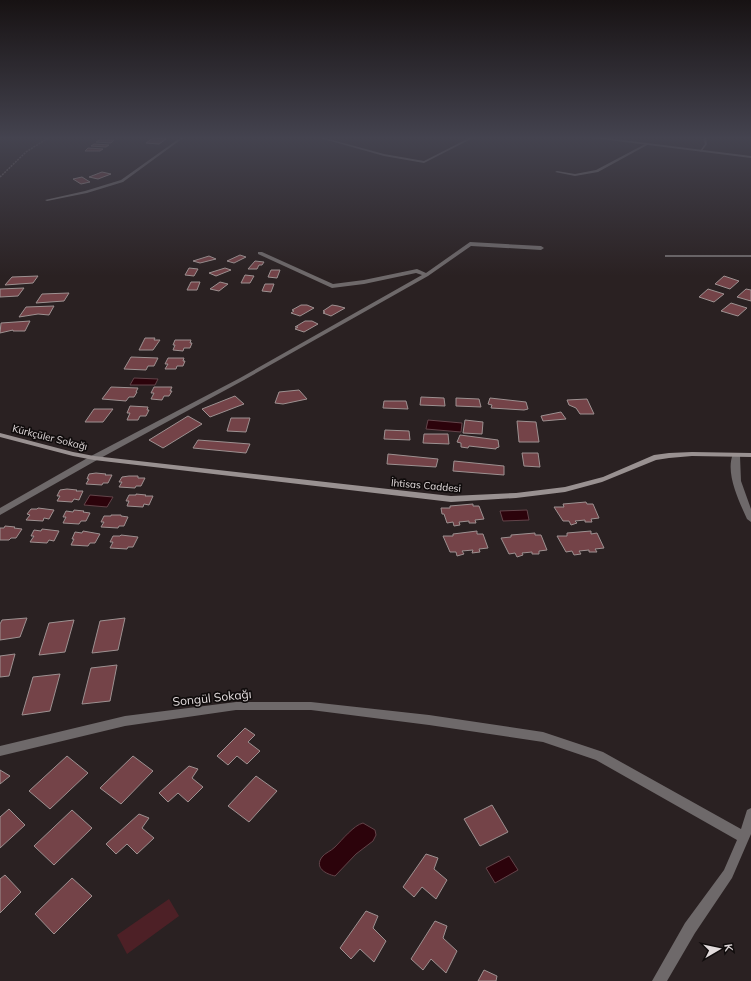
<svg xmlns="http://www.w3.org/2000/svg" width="751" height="981" font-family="Mulish,sans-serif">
	<rect width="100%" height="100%" fill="#2a2122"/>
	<path fill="#4d2026" d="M169,899L179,916L127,954L117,935Z"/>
	<path fill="#2c030b" stroke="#63444a" d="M134,378L158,379L155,385H130Z
		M428,420L462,423L461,432L426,429Z
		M90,495L113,497L107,507L84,505Z
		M527,510L529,520L503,521L500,511Z
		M363,823L375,830L376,835L373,841L356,854L335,876C326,874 314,868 322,857C325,853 331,851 335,847C342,840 354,825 363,823Z
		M509,856L518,870L495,883L486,868Z"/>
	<path fill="#744348" stroke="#9d9191" d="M153,138H155L166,139L159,144L146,143Z
		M99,140H114L111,143L96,142Z
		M94,144L109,145L106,147L91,146Z
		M88,148L103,149L100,151H85Z
		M102,172L111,174L98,179L89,177Z
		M82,177L90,182L81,184L73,179Z
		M240,255L246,257L234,263L227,261Z
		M209,256L216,259L200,263L193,261Z
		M255,261L264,262L262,265H259L257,269H248Z
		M189,268L198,269L194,276L185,275Z
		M225,268L231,270L216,276L209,273Z
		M271,270H280L277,278L268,277Z
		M245,275L254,276L250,283H241Z
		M38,276L33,283L5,285L12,277Z
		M724,276L739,281L730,289L715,284Z
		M191,282H200L197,290H187Z
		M220,282L228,284L219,291L210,289Z
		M265,284H274L271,292L262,291Z
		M24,288L18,296L0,297V289Z
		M708,289L724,294L714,302L699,297Z
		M746,289L751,290V301L737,297Z
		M69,293L64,301L36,303L42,294Z
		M731,303L747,308L738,316L721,311Z
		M301,305H307L314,308L300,316L291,313L294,311L292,310Z
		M332,305L338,306L345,308L331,316L323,313L325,312L323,311Z
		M54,306L49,315L38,314L19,317L26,307Z
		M30,321L25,331H13V330L0,333L1,323Z
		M305,321H312L318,324L304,332L295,329L298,327H295Z
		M145,338H155L154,340H160L153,350H139Z
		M175,340H191L190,343H192L190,348H184L183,351L173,350L175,345H173Z
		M131,357L158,358L154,366H148L146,370L124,369Z
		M168,358H184L183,361H185L183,366H177L176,369H165L168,364H165Z
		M111,387L138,388L136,392H137L134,397H129L126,401L102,399Z
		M154,387H172L170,391H172L169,396H164L162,400L151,399L154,393H151Z
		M299,390L307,399L283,404L275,403L279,392Z
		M235,396L244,404L210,417L202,409Z
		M421,397L444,398L445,406L420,405Z
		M456,398L479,399L481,407L456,406Z
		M490,398L526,402L528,409L524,410L491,408L492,405L488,404Z
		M587,399L594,414H580L576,408L569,405L567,400Z
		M384,401H406L408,409L383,408Z
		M130,406L148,407L147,410H149L146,416H140L138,420H127L130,413H127Z
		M94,409H113L103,422H85Z
		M561,412L566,419L543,421L541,416Z
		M188,416L202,424L163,448L149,440Z
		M231,418H250L246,432L227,431Z
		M465,420L483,422L482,434L463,433Z
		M517,421L536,422L539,442H519Z
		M385,430L409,431L410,440L384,439Z
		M424,434H448L449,444L423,443Z
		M460,435L498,440L499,447L496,448V449L469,446L468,448L461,447V443L457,442Z
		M198,440L250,444L246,453L193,448Z
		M522,453H538L540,467L524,466Z
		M388,454L438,459L436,467L387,464Z
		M454,461L504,466V475L453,471Z
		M96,473L106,474L105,475H112L108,483H103L102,485L86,484L89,479H87L89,474Z
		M129,476H138V478H145L141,486H136L135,488L119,487L122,482H119L122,477Z
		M67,489L77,490L76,491H83L79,500L74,499L72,502L57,501L60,496H57L60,490Z
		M136,494L146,495L145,496H153L149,505L144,504L143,507L127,506L129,501H126L129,495H136Z
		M586,502L587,504H593L599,518L591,519L592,522H585V520L575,521L577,523L571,525L569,521H563L554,507H564L563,504Z
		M473,504V506H479L484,519L475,520L476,523H469V521L459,522L460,525L454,526L453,522L447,523L444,514H442L441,508H450V506Z
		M38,508L54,510L49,519L44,518L43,521L26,520L30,515L27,514L31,509H37Z
		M74,510L84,511L83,512L90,513L86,521H81L79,524L63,523L66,517H63L66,511L73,512Z
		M111,515H121V516L128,517L124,526H119L118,528L101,527L104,522H101L104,516H111Z
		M5,526L15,527L14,528L22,529L16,538H11L9,540H0V528H4Z
		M42,529L59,531L54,541L49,540L47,543L30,542L34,536H31L34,530L41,531Z
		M83,531L100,534L95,543H90L88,546L71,545L74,539H72L75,532L82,533Z
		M477,531V534H483L488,548L479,549L480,552L472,553L473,550L462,551L464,554L457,556L456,552H450L443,536H453V534Z
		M591,531V534L597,533L604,548L595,549L597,552H589V550L579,551L581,554L574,555L572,551L566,552L557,536H567V533Z
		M535,533V535H541L547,550L539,551V554H532V552L522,553L523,555L517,557L515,553L509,554L501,538L511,537V535Z
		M121,535L138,537L133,547H128L127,549L110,548L113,542H110L113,536H120Z
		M27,618L20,637L0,640V624L2,620Z
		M125,618L118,650L92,653L100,621Z
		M74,620L65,652L39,655L49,623Z
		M15,654L9,676L0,677V656Z
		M117,665L110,701L82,704L91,668Z
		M60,674L50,711L22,715L33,677Z
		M245,728L255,735L248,742L260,751L247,764L237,756L228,765L217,756Z
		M67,756L88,773L50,809L29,791Z
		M133,756L153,771L121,804L100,788Z
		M189,766L198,769L192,778L203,787L188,802L178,793L168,802L159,793Z
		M0,770L10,776L0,784Z
		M256,776L277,791L249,822L228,806Z
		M492,805L508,832L480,846L464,819Z
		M9,809L25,825L0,848V817Z
		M72,810L92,828L54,865L34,846Z
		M139,814L149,818L142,828L154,838L137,854L127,844L116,854L106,844Z
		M426,854L438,858L434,869L447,880L436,899L422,887L414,897L403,887Z
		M5,875L21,892L0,913V879Z
		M72,878L92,896L54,934L35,914Z
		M366,911L378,916L373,928L386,941L374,962L360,949L351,959L340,948Z
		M435,921L447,926L443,938L457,951L446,973L431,959L423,970L411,959Z
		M484,970L497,976L496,981H478Z"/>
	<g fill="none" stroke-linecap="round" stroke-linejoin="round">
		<path stroke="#6a6162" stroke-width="1.5" stroke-dasharray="2 1" stroke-linecap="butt" d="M0,177L26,152L48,138"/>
		<path fill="#6e696a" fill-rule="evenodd" d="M180,138H183L123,182L87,193L47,201L45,200L85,191L121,180Z
			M320,138H325L384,154L424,161L469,138H473L424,163L384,156Z
			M703,138H706L707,144L701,152L700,151L705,144Z
			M647,143L649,144L598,172L575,176L555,172L557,171L575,174L596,170Z
			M665,255H751V257H665Z"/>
		<path fill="#6e696a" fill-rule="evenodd" d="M593,138H607L751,156V158Z
			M470,242L541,246L544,248L541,250L471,246L428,276L244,380L97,460L0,515V508L91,456L240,378L422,275L416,273L364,284L332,288L258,254V252H262L333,284L364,280L417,269L426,273Z
			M733,454H736L740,456L741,481L751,509V522L747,519C739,501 725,473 733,454Z
			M236,702H311L429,715L543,732L603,752L741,829L747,810L751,808V834L732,878L695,933L667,981H652L685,923L724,870L737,840L596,760L543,742L429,725L311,710H236L125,726L0,756V746L125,716Z"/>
		<path fill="#999191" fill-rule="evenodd" d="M0,433L73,452L94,456L451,496L516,493L565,487L603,477L654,455L669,453L692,452L751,453V457L692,456L669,458L656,460L602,482L565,492L516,498L451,502L94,460L73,456L0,437Z"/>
	</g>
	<linearGradient id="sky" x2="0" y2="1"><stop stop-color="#171213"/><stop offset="0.5" stop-color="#44434f"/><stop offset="1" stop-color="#44434f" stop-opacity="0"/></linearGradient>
	<rect width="751" height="276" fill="url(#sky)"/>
	<g text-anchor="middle" stroke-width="3.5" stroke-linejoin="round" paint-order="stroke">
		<g font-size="10" fill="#e2dbdc" stroke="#100c0c">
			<text transform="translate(50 437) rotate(14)" y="4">Kürkçüler Sokağı</text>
			<text transform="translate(426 485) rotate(5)" y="4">İhtisas Caddesi</text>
		</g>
		<g font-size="12" fill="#e2dbdc" stroke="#100c0c">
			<text transform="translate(212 698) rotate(-6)" y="4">Songül Sokağı</text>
		</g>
	</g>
	<g transform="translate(719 949) rotate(81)" stroke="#100c0c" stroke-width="3" paint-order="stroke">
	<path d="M0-3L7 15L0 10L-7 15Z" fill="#e2dbdc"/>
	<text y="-6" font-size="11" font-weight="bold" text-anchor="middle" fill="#e2dbdc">K</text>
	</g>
</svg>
